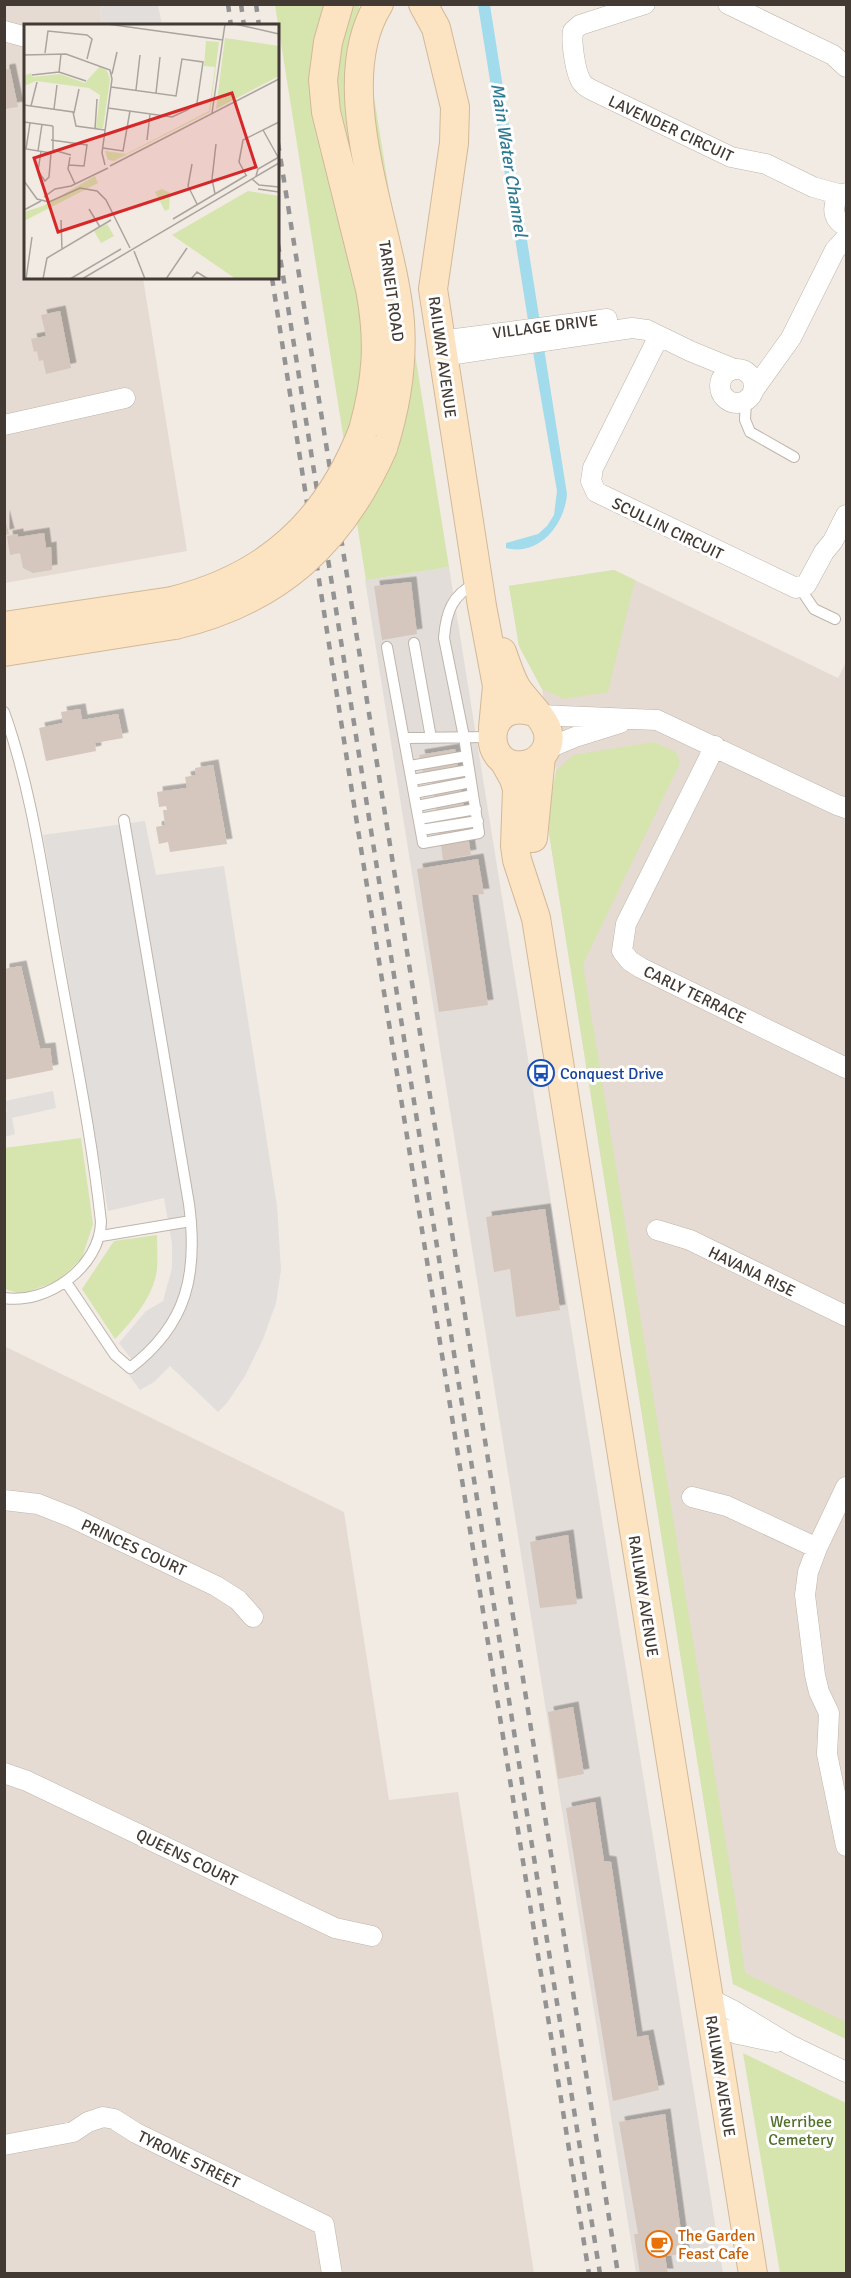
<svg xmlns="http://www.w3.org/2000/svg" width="851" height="2278" font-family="Signika,sans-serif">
	<defs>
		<filter id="shadow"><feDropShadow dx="5.5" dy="-5.5" stdDeviation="0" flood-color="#0004"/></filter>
	</defs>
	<rect width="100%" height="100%" fill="#f1ebe4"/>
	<path fill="#e5dbd2" d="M5,5H99L102,25L26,26V278H143L187,551L5,583Z
		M614,570L838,678L846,662V2039L733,1984L547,821L556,771L542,689L519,646L509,586Z
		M4,1346L344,1512L389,1800L458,1792L534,2273H5Z"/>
	<path fill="#e3ddd9" d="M449,567L723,2273H636L365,580Z"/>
	<path fill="#d6e4ae" d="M275,5H358L360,9L449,567L366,580Z
		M614,570L635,580L608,692L564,699L542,689L519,646L509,586Z
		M654,742L676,752L680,763L583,964L736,1905L745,1973L846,2022V2039L733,1984L547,821L556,771L573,755Z
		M81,1138L93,1224L82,1258L58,1281L21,1294L5,1289L4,1148Z
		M157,1235C157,1246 158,1258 157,1269C154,1296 133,1320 115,1339L82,1289L114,1241Z
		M743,2053L846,2103V2273H780Z"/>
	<path fill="#e2dedc" d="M99,5H158L162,25H102Z
		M145,821L156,875L224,866L277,1206L281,1270L276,1303L263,1339L245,1376L227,1403L218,1412L170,1366L154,1382L140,1390L129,1375L138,1368L119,1343L146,1311L163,1301L172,1268V1244L164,1198L108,1211L43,835Z
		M53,1091L56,1108L12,1118L15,1134L5,1137V1112L7,1111L5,1101Z"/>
	<path fill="#a2dbec" d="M478,5H490L567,494C565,524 539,557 506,548V543L538,534L547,526L554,515L557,491L534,358Z"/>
	<path fill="#d5c7bd" filter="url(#shadow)" d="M10,69L18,107L4,109V70Z
		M60,311L71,368L46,374L43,360L39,361L37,351L34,352L31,339L46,336L41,315Z
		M4,515L9,534L4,535Z
		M44,533L46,548L51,547L52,570L33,573L23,568L20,553L10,555L7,536L18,534V537Z
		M411,582L417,634L382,640L374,586Z
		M80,709L82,720L118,714L123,738L95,743L96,751L46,761L39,728L63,723L61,712Z
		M455,749L471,855L443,860L431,772L423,773L419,755Z
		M213,765L227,844L170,852L168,842L159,844L156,827L165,825L163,810H167L166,806L159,807L157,792L187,788L185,777L196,775L195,768Z
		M478,859L484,894L472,895L488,1005L439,1012L417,869Z
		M21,966L40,1049L50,1048L53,1070L4,1080V969Z
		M545,1209L560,1310L516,1317L510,1269L494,1272L486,1217Z
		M568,1535L577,1604L540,1608L530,1542Z
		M573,1707L584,1774L558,1779L548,1712Z
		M595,1802L604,1861L611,1862L637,2037L648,2035L659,2090L613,2101L566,1808Z
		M665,2114L684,2254L665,2256L668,2274H640L634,2234H638L619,2122Z"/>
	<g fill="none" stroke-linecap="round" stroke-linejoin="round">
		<defs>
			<path id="lane" d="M746,400L745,420L750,432L794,457
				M800,588L814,609L835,619
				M414,643L431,738
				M387,647L423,843L479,833L464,737L444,638C446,612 452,595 476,583
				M4,712C30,784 42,868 55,943C71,1036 91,1128 101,1222C100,1266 48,1305 4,1298
				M405,738L491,737
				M410,766L467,756
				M412,780L469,770
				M414,793L471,782
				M417,806L473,795
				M419,819L476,809
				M421,830L478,821
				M101,1236L191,1221
				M66,1282L115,1355L130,1368C188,1324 198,1273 189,1204L124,820"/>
			<path id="street" d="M645,4L580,25L573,31C571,41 575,71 581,81C583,85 588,88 592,90L731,157L766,164L813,187L842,195
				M728,4L833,55L846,67
				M4,31L26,37
				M846,193L838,198C831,209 834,221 846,226
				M659,336L593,468L591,481L596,492L796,588L806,585L824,552L833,541L846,515
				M440,341L607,319
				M442,356L632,328L647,330L690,351L734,369
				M720 386a17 17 0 1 1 34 0a17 17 0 1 1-34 0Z
				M753,391L791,338L835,250L846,238
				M4,425L125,398
				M538,715L657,720L837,805L846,808
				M715,746L626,924L622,951L630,961L641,968L846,1068
				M546,749L575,737L620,723
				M657,1230L690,1240L846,1316
				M846,1487L817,1548L808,1572L805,1595L815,1675L819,1692L829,1713L827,1754L846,1846
				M692,1497L727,1506L817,1548
				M4,1500L38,1504L71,1517L216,1586L238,1600L253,1617
				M4,1773L27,1781L335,1928L372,1936
				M708,1998L734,2011L790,2045L846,2072
				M713,2025L738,2034L776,2042
				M4,2145L73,2132L88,2122L103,2117L114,2119L136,2133L324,2225L332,2274"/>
			<path id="secondary" d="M339,4L328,42L323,80L326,112L370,289C380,342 377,379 363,430
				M379,4C326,88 393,230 400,322C403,365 396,407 383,448
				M423,4L436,28L455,107L454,143L433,289L482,606L497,686L493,728
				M4,626L172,601
				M4,652L175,625
				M502,652C506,663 510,676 516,687C528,707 562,728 543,754C538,760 532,764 524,765C480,771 481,695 534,712
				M504,761L514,779L517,789L515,846L517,860L536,918L753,2274
				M533,838L541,756"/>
		</defs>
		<use href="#lane" stroke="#bfb4aa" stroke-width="12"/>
		<use href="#street" stroke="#bfb4aa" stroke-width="21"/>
		<use href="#secondary" stroke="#d2b897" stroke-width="30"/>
		<use href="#lane" stroke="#fff" stroke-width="10"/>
		<use href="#street" stroke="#fff" stroke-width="20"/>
		<use href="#secondary" stroke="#fce4c3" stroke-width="28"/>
		<path stroke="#939393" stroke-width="4.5" stroke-dasharray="8 8" stroke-linecap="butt" d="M228,4L231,26
			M241,4L244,26
			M256,4L259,26
			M278,143L618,2274
			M278,244L600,2274
			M272,278L355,811L589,2274"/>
		<defs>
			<path id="secondary-bridge" d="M172,601C268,577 327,522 363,430
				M175,625C278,601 341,543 383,448"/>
		</defs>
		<use href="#secondary-bridge" stroke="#d2b897" stroke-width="30" stroke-linecap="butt"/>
		<use href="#secondary-bridge" stroke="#fce4c3" stroke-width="28"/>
	</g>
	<defs>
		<symbol id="bus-ring" viewBox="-11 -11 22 22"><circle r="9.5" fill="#fff" stroke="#1a4fb4" stroke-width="1.5"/><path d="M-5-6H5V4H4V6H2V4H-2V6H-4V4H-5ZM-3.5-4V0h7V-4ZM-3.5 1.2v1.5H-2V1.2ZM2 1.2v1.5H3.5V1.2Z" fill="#1a4fb4"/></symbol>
		<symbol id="cafe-ring" viewBox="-11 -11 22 22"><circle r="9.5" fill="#fff" stroke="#e8710a" stroke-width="1.5"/><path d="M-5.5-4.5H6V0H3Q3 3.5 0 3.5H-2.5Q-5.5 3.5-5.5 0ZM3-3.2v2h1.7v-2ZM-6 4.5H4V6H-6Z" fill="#e8710a"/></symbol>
	</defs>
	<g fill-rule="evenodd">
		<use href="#bus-ring" x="526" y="1058" width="30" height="30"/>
		<use href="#cafe-ring" x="644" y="2229" width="30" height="30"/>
	</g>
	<g text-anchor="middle" stroke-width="6" stroke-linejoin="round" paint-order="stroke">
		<g font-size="16" fill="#433a34" stroke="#fff">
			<text transform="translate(671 128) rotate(25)" y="6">LAVENDER CIRCUIT</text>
			<text transform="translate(392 291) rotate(82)" y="6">TARNEIT ROAD</text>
			<text transform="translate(545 326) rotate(-7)" y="6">VILLAGE DRIVE</text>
			<text transform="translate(443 357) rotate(82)" y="6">RAILWAY AVENUE</text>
			<text transform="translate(668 528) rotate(26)" y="6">SCULLIN CIRCUIT</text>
			<text transform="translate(695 994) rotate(26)" y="6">CARLY TERRACE</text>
			<text transform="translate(752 1271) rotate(26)" y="6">HAVANA RISE</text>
			<text transform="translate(134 1547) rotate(25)" y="6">PRINCES COURT</text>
			<text transform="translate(644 1596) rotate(81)" y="6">RAILWAY AVENUE</text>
			<text transform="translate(187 1857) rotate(26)" y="6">QUEENS COURT</text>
			<text transform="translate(721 2076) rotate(81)" y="6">RAILWAY AVENUE</text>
			<text transform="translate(189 2159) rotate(26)" y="6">TYRONE STREET</text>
		</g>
		<g font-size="16" fill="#164399" stroke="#fff" text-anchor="start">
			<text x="560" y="1079">Conquest Drive</text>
		</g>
		<g font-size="16" fill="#52712b" stroke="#fff">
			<text x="801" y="2127">Werribee<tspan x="801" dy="18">Cemetery</tspan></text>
		</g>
		<g font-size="16" fill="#c56008" stroke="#fff" text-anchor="start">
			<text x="678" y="2241">The Garden<tspan x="678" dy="18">Feast Cafe</tspan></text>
		</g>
		<g font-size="18" font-style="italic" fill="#2e7a92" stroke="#fff">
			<text transform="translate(509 160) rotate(81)" y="6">Main Water Channel</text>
		</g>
	</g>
	<g transform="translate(24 24)">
		<rect width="255" height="255" fill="#f1ebe4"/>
		<path d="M201,14L255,22V52L192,85ZM182,17L195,18L186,88L90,137L84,136L81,127L102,130L185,87L191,43L180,42ZM76,42L83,47L86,55L79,104H72L76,71L65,64L12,57L0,62V52L7,49L9,53L36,50L61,59ZM71,152L74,159L0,197V188L19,182ZM138,165L146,169L145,185L141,187L131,168ZM224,167L255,172V255H212L148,211ZM83,200L90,212L77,219L70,207Z" fill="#d6e4ae"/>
		<path fill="none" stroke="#aba49e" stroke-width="1.5" d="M83,0L199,16M211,0L255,10M21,29L24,7L63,11L68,15L63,35M0,31L42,30L86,46L88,55L78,129L81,141M35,48L37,30M88,50L93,28M8,51L35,48L62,57M112,66L116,31M132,69L136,33M0,81L49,88L52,102L81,106M7,82L13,58M84,84L148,93L163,86L173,79L179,38L158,35L152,72L87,63M30,85L33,61M50,89L55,65M188,89L201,0M0,98L29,102M6,99L2,125L27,129M29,102V126M71,105L73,75M239,106L254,133M27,116L63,121L60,142L45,141M123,116L126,90M79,124L99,127L106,87M29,126L47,131M14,127L18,100M17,127L14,147L21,157L25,153L27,129M46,133L44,145L51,160M168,140L164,162L173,180M86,142L255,55M222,151L215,138L219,116L255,98M232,152L234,145L255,133M228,155L235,161L255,163M0,157L13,175L25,178L56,164L73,167L82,176L106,224M234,165L255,168M191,170L188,155L192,120M20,173L31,165L47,162L84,144M65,185L76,203M0,186L17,177M149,195L223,151M37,196L38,225M110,227L121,255M2,255L8,213M19,255L23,234L87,196M46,255L97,225M58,255L255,139M142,255L163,224M167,255L173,248L184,255"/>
		<path fill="#d62828" fill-opacity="0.15" stroke="#d62828" stroke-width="3" d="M208,69L232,143L34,208L10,134Z"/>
		<rect width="255" height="255" fill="none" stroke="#433a34" stroke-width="3"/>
	</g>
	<rect width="851" height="2278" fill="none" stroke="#433a34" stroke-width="12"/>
</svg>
